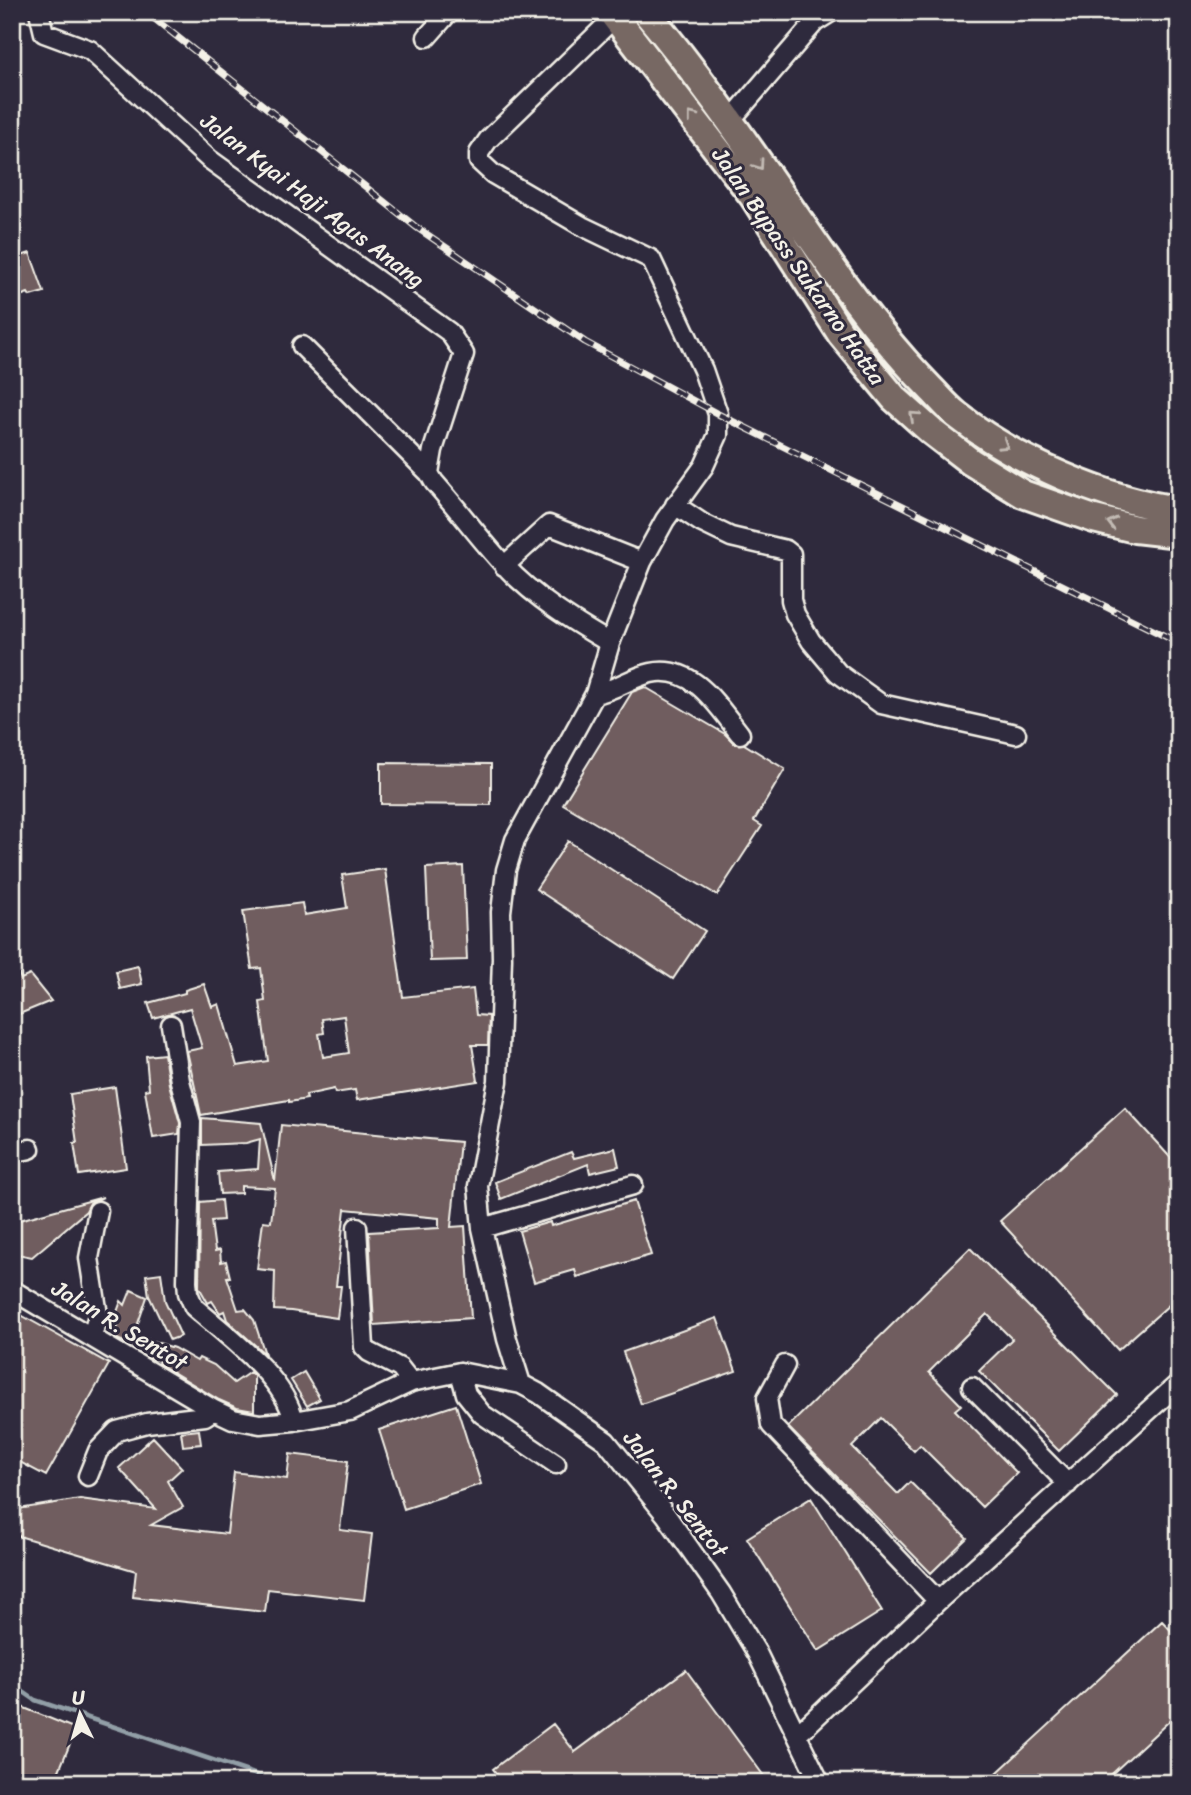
<svg xmlns="http://www.w3.org/2000/svg" width="1191" height="1795" font-family="Sriracha,sans-serif">
	<rect width="100%" height="100%" fill="#2f2a3d"/>
	<filter id="ink" filterUnits="userSpaceOnUse"><feTurbulence type="fractalNoise" baseFrequency=".0143" numOctaves="2"/><feDisplacementMap in="SourceGraphic" scale="14" xChannelSelector="R" yChannelSelector="G"/><feConvolveMatrix kernelMatrix="1 2 1 2 8 2 1 2 1" color-interpolation-filters="sRGB"/></filter>
	<g filter="url(#ink)">
		<g fill="none" stroke-linecap="round" stroke-linejoin="round">
			<path stroke="#929fa7" stroke-width="4.5" d="M12,1684L35,1700L260,1776L272,1783"/>
		</g>
		<path fill="#705d5e" stroke="#f4f1e8" stroke-width="2" fill-rule="evenodd" d="M30,253L44,292L30,296L28,293L12,299V259Z
			M645,687L725,734L735,744H744L785,769L754,821L762,826L717,895L563,804L632,692Z
			M381,763L491,764V805L381,804Z
			M568,841L705,931L673,979L536,889Z
			M463,866L467,960L430,961L426,868Z
			M385,869L403,997L473,989L476,1015L489,1016L488,1045H472L478,1081L357,1100L355,1090L335,1093L334,1089L306,1095L307,1099L289,1102V1100L201,1115L187,1051L202,1048L190,1008L153,1018L148,1003L185,993V990L204,984L212,1007L219,1004L237,1066L268,1061L260,1002L265,1001L261,968L252,969L243,911L302,903L304,915L347,908L342,875ZM344,1016L349,1053L323,1057L319,1034L324,1033L322,1019Z
			M12,959L21,979L30,975L51,1001L12,1017Z
			M138,966L142,984L120,989L116,971Z
			M164,1054L169,1084L180,1123L179,1134L153,1138L145,1090L149,1089L146,1056Z
			M115,1087L126,1168L79,1175L74,1143H77L70,1094Z
			M1125,1108L1179,1167V1296L1118,1350L1000,1221Z
			M202,1118L261,1123L275,1181L281,1125L460,1142L451,1227L465,1226L471,1318L374,1325L369,1232L439,1228V1218L345,1209L336,1286H341L337,1318L291,1311L274,1310L275,1271L257,1269L263,1221L271,1222L275,1188L241,1186V1193L220,1194L218,1172L258,1169L260,1139L246,1143L202,1145Z
			M615,1148L619,1166L590,1173L588,1164L501,1199L495,1182L571,1152L574,1158Z
			M103,1197L90,1203L86,1211L32,1257L12,1253V1222Z
			M221,1200L223,1220L211,1221L215,1251L220,1250L221,1262L226,1261L230,1277H227L238,1310L245,1309L254,1320L265,1354L227,1320L224,1311L220,1313L212,1301L208,1303L199,1287L200,1202Z
			M634,1201L651,1255L577,1277L575,1270L534,1282L519,1231L550,1222L551,1226Z
			M970,1248L1117,1395L1059,1451L979,1371L1012,1339L987,1314L929,1372L961,1405L955,1410L1017,1473L982,1507L920,1445L914,1451L881,1418L852,1447L898,1494L910,1482L967,1538L931,1573L788,1427Z
			M161,1273L165,1301L181,1336L170,1340L149,1296L146,1275Z
			M131,1290L147,1297L134,1335L174,1348L197,1361L199,1358L214,1365L234,1383L250,1372L254,1376V1411L237,1408L219,1400L158,1363L159,1361L147,1357L148,1353L113,1337L118,1324L113,1323L121,1301L125,1305Z
			M12,1310L109,1364L46,1476L12,1458Z
			M717,1318L736,1371L641,1404L623,1352Z
			M304,1372L320,1399L307,1406L291,1380Z
			M456,1405L481,1484L404,1509L379,1430Z
			M199,1430L201,1444L183,1446L181,1432Z
			M153,1437L182,1468L168,1481L183,1507L151,1525L227,1534L234,1472L287,1479L290,1454L348,1461L340,1530L372,1534L364,1600L268,1589L265,1612L133,1597L136,1571L12,1534V1510L80,1499L156,1509L119,1468Z
			M811,1498L882,1611L818,1651L747,1538Z
			M1162,1621L1179,1639V1712L1102,1783H986Z
			M686,1670L769,1783H504L493,1769L553,1724L575,1752Z
			M12,1703L76,1729L54,1783H12Z"/>
		<g fill="none" stroke-linecap="round" stroke-linejoin="round">
			<defs>
				<path id="minor" d="M39,12L44,33L90,50L209,159L449,332L464,354L433,450L429,473L434,482C458,509 480,539 504,565C535,598 572,621 610,643
					M427,37L449,12
					M729,122L815,22L831,12
					M302,346L429,473
					M675,505L702,523L731,537L786,550L791,554V600L795,614L811,641L838,673L881,704L1016,734
					M504,566L549,525L642,562
					M595,694C616,690 632,677 651,673C693,664 717,705 740,734
					M171,1025L180,1081L191,1122L187,1281L188,1293L194,1307C227,1336 284,1376 294,1421
					M12,1153L30,1149
					M357,1227L364,1347L369,1352L400,1368L411,1382
					M482,1228L633,1185
					M12,1290L214,1410L233,1419L260,1424L294,1421L350,1411L411,1382L460,1372L521,1384L538,1393L606,1441L666,1515L721,1593L757,1653L820,1783
					M92,1337L98,1315L89,1258L98,1211
					M785,1365L767,1398L771,1425L938,1601
					M460,1372L466,1394L482,1414L556,1464
					M521,1384L507,1339L482,1228L478,1186L498,1081L502,958L501,912L506,870L515,840L595,694L610,643L642,562L665,520L704,466L718,435V414L703,370L651,259L582,226L493,174L479,161V153L488,140L620,12
					M972,1387L1068,1484
					M88,1476L98,1451L117,1431L147,1423L205,1416L214,1410
					M797,1735L938,1601L1179,1383"/>
				<path id="highway" d="M611,12L753,196L841,334L894,398L932,432L971,462L1023,494L1094,519L1135,529L1179,534
					M646,12C713,91 770,180 830,265C861,309 893,350 930,388C939,397 947,407 957,415C1013,460 1108,501 1179,510"/>
			</defs>
			<use href="#minor" stroke="#f4f1e8" stroke-width="23"/>
			<use href="#highway" stroke="#f4f1e8" stroke-width="32"/>
			<use href="#minor" stroke="#2f2a3d" stroke-width="18"/>
			<use href="#highway" stroke="#776864" stroke-width="26"/>
			<defs>
				<path id="rail" d="M146,12L416,227L585,342L718,414L1179,643"/>
			</defs>
			<use href="#rail" stroke="#f4f1e8" stroke-width="7"/>
			<use href="#rail" stroke="#2f2a3d" stroke-width="4.5" stroke-dasharray="13" stroke-linecap="butt"/>
		</g>
		<defs><path id="oneway-chevron" d="M-2-3.5L2.5 0L-2 3.5" fill="none" stroke-width="1.6" stroke-linecap="round" stroke-linejoin="round" transform="scale(1.75)"/></defs>
		<g stroke="#c2bab3">
			<use href="#oneway-chevron" transform="translate(692 116) rotate(-128)"/>
			<use href="#oneway-chevron" transform="translate(759 165) rotate(55)"/>
			<use href="#oneway-chevron" transform="translate(914 416) rotate(-138)"/>
			<use href="#oneway-chevron" transform="translate(1004 445) rotate(33)"/>
			<use href="#oneway-chevron" transform="translate(1112 523) rotate(-166)"/>
		</g>
	</g>
	<g text-anchor="middle" stroke-width="6" stroke-linejoin="round" paint-order="stroke">
		<g font-size="23" fill="#f4f1e8" stroke="#2f2a3d">
			<text transform="translate(313 200) rotate(37)" y="8">Jalan Kyai Haji Agus Anang</text>
			<text transform="translate(799 266) rotate(55)" y="8">Jalan Bypass Sukarno Hatta</text>
			<text transform="translate(120 1325) rotate(31)" y="8">Jalan R. Sentot</text>
			<text transform="translate(676 1494) rotate(52)" y="8">Jalan R. Sentot</text>
		</g>
	</g>
	<rect width="1191" height="1795" fill="none" stroke="#2f2a3d" stroke-width="42"/>
	<rect x="21" y="21" width="1149" height="1753" fill="none" stroke="#f4f1e8" stroke-width="2.5" filter="url(#ink)"/>
	<g transform="translate(80 1714) rotate(355)" stroke="#2f2a3d" stroke-width="5" paint-order="stroke">
	<path d="M0-5L12 26L0 18L-12 26Z" fill="#f4f1e8"/>
	<text y="-10" font-size="19" font-weight="bold" text-anchor="middle" fill="#f4f1e8">U</text>
	</g>
</svg>
